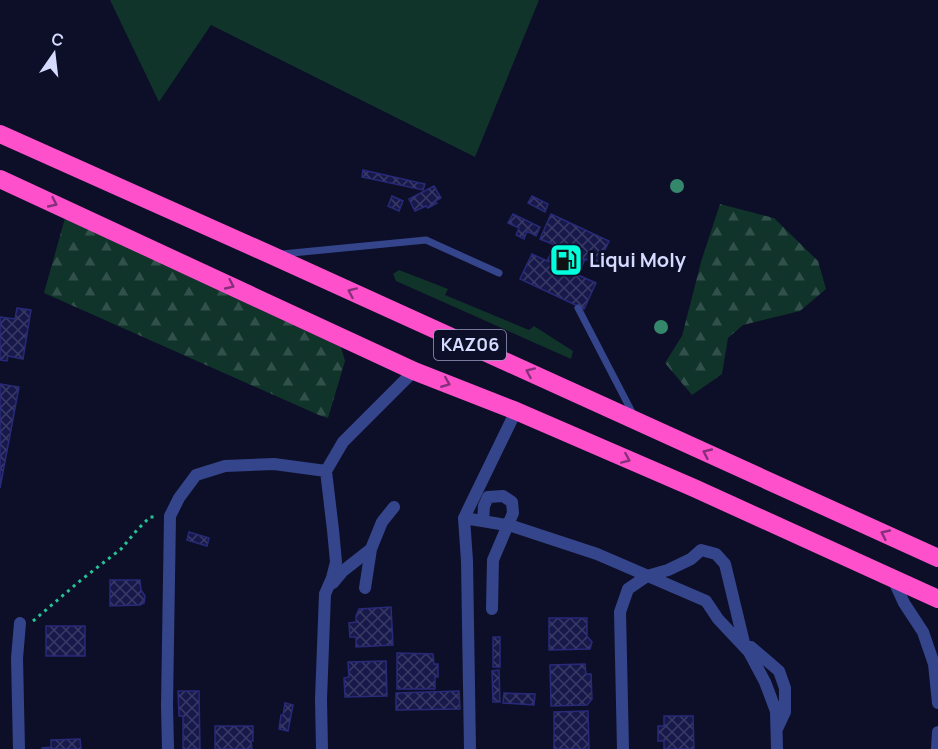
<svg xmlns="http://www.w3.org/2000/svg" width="938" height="749" font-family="Manrope,sans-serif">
	<defs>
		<pattern id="forest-firs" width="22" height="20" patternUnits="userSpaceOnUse" patternTransform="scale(1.5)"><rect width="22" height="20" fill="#10332a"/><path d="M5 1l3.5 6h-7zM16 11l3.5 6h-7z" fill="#32504a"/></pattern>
		<pattern id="building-cross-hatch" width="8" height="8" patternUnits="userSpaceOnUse" patternTransform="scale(1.5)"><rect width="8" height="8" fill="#18194b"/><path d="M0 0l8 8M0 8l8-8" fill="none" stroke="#393a66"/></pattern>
	</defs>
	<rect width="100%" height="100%" fill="#0d0f28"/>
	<path fill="#10332a" d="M110,0H539L475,157L211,25L159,102Z
		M399,270L448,289L445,295L529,330L534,326L573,351L571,359L396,281L393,274Z"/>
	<path fill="url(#forest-firs)" d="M720,204L774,218L818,261L826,289L800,311L743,325L728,338L722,374L692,395L665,363L682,336L701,262Z
		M65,218L341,347L345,361L328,418L321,416L44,293Z"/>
	<path fill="url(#building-cross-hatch)" stroke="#282a79" stroke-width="1.5" d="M363,170L425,184L423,190L362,177Z
		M434,186L441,198L435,201L437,203L428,208L426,206L415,211L409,199Z
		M392,196L403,201L399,211L388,206Z
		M532,196L548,204L545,212L528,203Z
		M513,214L540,227L536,236L527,231L524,239L516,235L519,228L508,223Z
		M551,214L609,241L598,265L585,259L578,275L596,283L584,309L520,279L532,254L547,261L555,245L540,239Z
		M17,308L31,310L23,359L8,356L7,361L0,360V317L15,319Z
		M0,384L19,387L0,488Z
		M189,532L209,538L207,546L187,540Z
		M110,580H140L141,590L145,596L144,603L140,605L110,606Z
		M391,607L393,645L356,647V637H350L349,623L356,622V616L359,609Z
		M549,618H587V636L592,642L590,649L549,650Z
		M46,626H85V656H46Z
		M493,637H500V667H493Z
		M397,653L433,654L434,664H438V677H435V689H397Z
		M386,661L387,696L345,697L344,678L349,677L348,662Z
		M585,664L586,674H591L592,699L587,705L551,706L550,665Z
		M499,670L500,702H493L492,671Z
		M178,691H199L200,749H183V716H179Z
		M459,691L460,709L396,710V693Z
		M504,693L535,694L534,705L503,703Z
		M285,703L293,705L288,731L279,729L281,715H283Z
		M588,711L589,749H554V712Z
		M664,716H693L694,749H664V741H658V726H664Z
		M215,726H253V741H251L252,749H215Z
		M80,739L81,749H42V748L51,747V740Z"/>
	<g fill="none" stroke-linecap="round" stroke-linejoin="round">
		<path stroke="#25c395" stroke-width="3" stroke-dasharray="3 4.5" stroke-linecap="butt" d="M33,621L81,580L121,549L137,530L150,517H158"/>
		<path stroke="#35458b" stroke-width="7" d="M282,254L426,240L499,273
			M578,308L634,416"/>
		<path stroke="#35458b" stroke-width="12" d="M464,518L512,526L597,554L706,601L718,619L749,652L765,682L776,711L777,749
			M483,521L484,506L488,497L503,496L512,502L513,513L493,560L492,609
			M893,579L904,603L923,632L934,664L938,703
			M333,583L343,571L371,549
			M365,588L371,549L382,522L394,507
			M19,749L17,658L20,623
			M168,749L167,705L170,516L179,498L196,475L225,466L274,464L326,471
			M322,749L321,699L325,594L332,578L336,562L333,530L326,471L343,442L414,371
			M470,749L467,561L464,518L516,411
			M623,749L620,612L628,589L647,576L668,570L691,559L701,550L716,554L725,564L745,647H751L779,671L785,688V712L777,729
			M937,749L938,732"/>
		<path stroke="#ff50cc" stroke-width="18" d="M0,134L271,255L938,558
			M0,179L414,371L516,411L694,488L938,599"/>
	</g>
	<g fill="#35876c">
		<circle cx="677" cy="186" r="7"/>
		<circle cx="661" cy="327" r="7"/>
	</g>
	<defs><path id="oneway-chevron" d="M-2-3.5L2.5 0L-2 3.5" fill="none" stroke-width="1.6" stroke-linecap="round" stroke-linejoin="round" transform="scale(1.5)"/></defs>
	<g stroke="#86307a">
		<use href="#oneway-chevron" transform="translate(53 203) rotate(25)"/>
		<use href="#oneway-chevron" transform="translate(230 285) rotate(25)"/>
		<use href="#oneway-chevron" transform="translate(352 292) rotate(-156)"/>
		<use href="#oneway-chevron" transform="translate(530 372) rotate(-156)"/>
		<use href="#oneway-chevron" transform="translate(446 383) rotate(22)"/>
		<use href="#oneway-chevron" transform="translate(707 453) rotate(-155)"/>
		<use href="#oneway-chevron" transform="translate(626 459) rotate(23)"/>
		<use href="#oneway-chevron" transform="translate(885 534) rotate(-155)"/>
	</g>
	<defs>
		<symbol id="fuel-square" viewBox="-11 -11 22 22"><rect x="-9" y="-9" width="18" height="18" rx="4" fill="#01ffde" stroke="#0d0f28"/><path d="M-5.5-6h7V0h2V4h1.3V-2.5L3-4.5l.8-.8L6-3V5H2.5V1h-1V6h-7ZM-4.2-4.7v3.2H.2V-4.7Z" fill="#111"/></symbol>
	</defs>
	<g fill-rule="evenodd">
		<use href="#fuel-square" x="547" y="241" width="38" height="38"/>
	</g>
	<g text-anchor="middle" stroke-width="6" stroke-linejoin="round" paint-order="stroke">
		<rect fill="#0d0f28" stroke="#999dbe" stroke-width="1.5" x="434" y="330" width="72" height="30" rx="4.5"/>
		<g font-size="18" font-weight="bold" fill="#d5daff">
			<text x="470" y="351">KАZ06</text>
		</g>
		<g font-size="20" font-weight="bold" fill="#d5daff" stroke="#0d0f28" text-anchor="start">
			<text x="589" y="267">Liqui Moly</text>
		</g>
	</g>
	<g transform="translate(54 54) rotate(14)" stroke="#0d0f28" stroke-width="4.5" paint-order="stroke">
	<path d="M0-4.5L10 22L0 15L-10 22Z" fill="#d5daff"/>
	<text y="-9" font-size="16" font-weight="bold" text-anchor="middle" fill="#d5daff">С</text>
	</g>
</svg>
